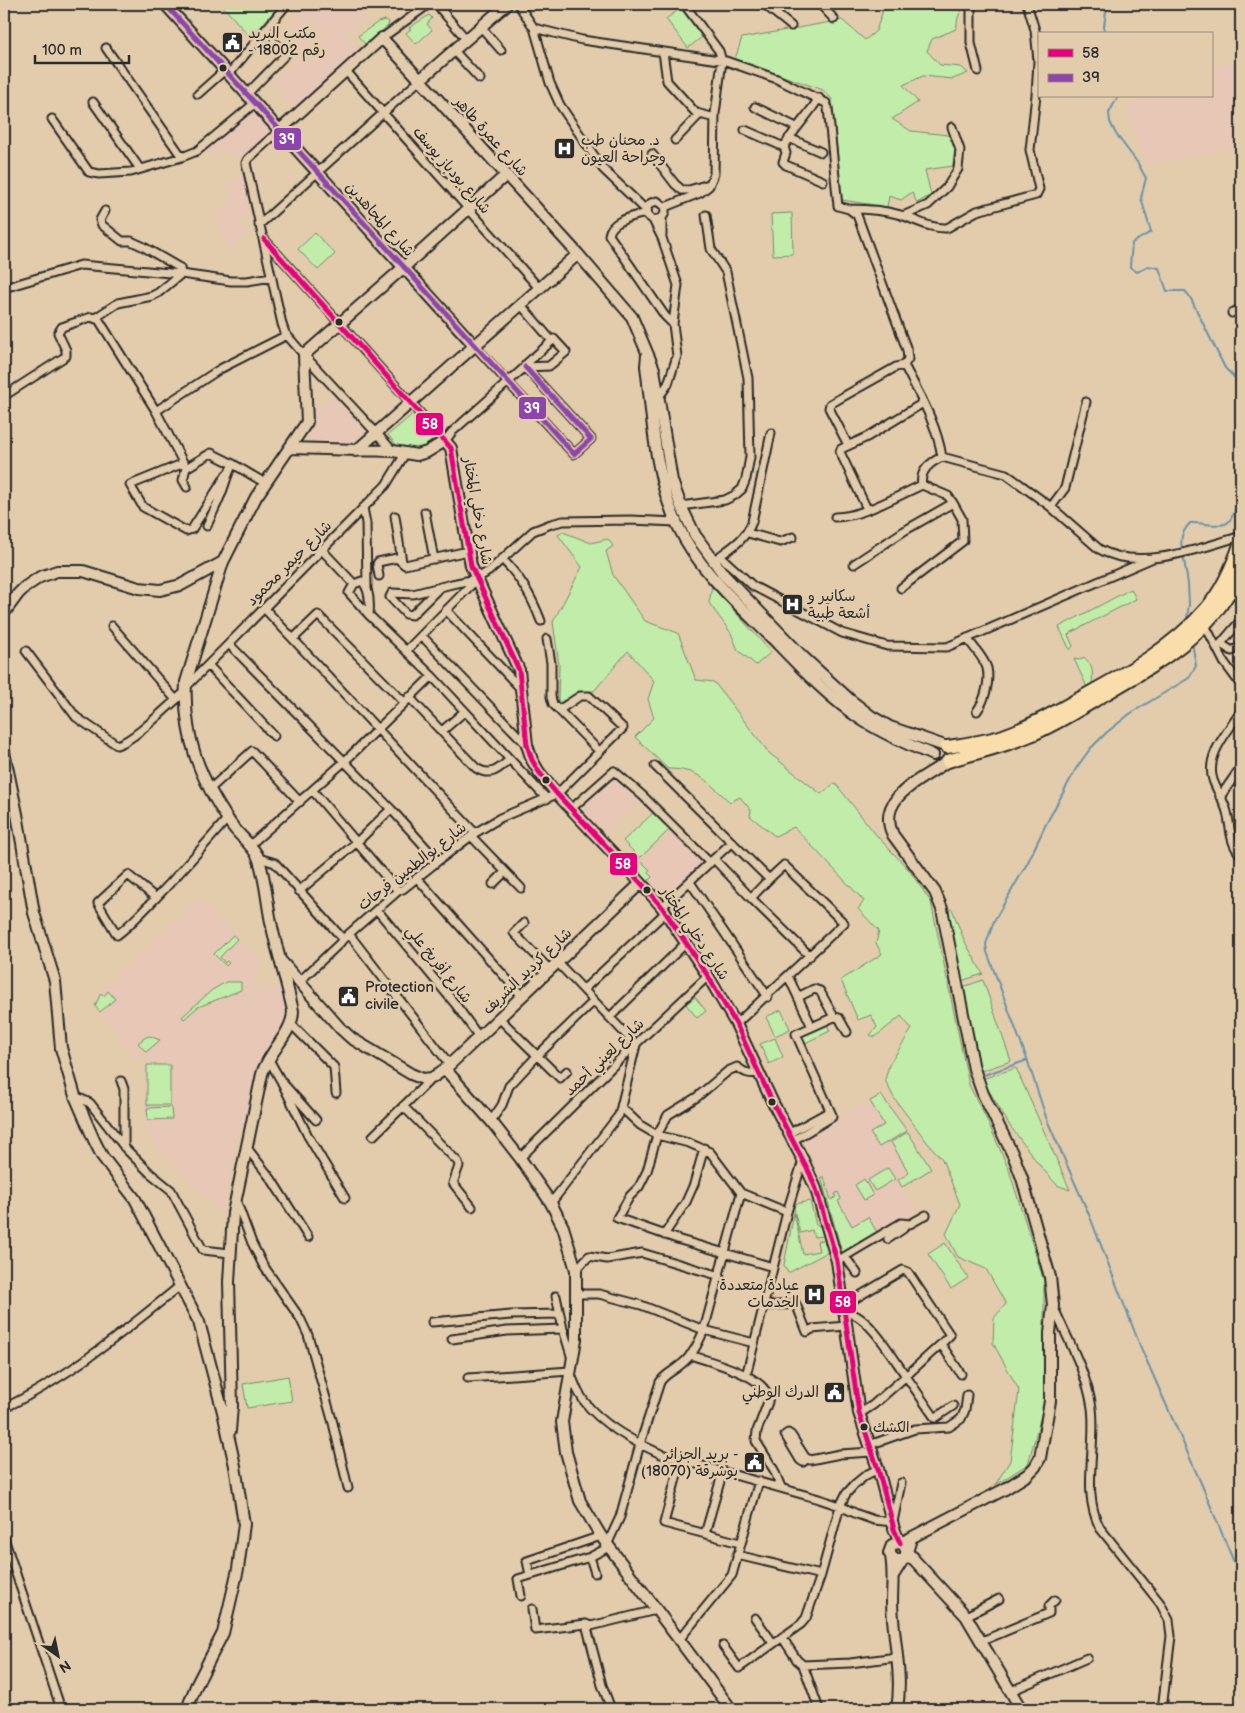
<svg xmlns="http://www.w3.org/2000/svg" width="1245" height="1713" font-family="'Balsamiq Sans','Playpen Sans Arabic',sans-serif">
	<rect width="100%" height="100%" fill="#e2ccac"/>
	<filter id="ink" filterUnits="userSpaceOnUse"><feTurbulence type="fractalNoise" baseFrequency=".02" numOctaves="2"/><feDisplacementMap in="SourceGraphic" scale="10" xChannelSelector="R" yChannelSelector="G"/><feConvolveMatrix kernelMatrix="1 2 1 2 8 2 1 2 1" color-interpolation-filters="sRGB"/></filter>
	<g filter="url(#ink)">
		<path fill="#e7c7b6" d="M308,4H358L367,20L344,33L359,51L296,110L269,82L335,24L334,22L299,52L281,36Z
			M1241,57V146L1147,166L1127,114L1131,104L1137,98L1141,96H1211V69Z
			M254,108L274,131L249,153L248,152L243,156L233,157L227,150L221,155L219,152L213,158L206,150Z
			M246,175L251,201L243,203L251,212L239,224L247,233L230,249L223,241L221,229L213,214L232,199L226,185L236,177Z
			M333,394L364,431L350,444L309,443L314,420V407H317Z
			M617,776L640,801L603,835L579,811Z
			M673,830L704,861L664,900L634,869Z
			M199,898L263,964L257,970L255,990L282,987L288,1019L257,1068L245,1132L238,1131L223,1214L152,1142L146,1129L144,1069L151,1049L138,1060L94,1007L103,987Z
			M881,1094L909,1131L932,1170L903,1187L919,1215L907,1222L904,1219L843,1256L821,1178L802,1139Z"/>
		<path fill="#c1eca9" stroke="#768c6a" d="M221,4H280L251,38Z
			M885,4H965L958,17L956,29L932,39L927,51L940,65L961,67L968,73L953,79L923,76L903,85L918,102L892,119L911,131L948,135L955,147L953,166L925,170L931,195L917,203L912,192L901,200L889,196L887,207L842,200L832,99L823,90L735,59L742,38L842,20L865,40L876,31Z
			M681,8L702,37L688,48L666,19Z
			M429,15L432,18L427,24L432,30L416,44L406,33L411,29L409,28Z
			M385,20L389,22L388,26L365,44L358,36L378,22Z
			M792,213L793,254L773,255L771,214Z
			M315,233L335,254L318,270L298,249Z
			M413,414L434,439L422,450L400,449L388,435Z
			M563,532L591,543L608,539L613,546L606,551L613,575L645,621L678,633L696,680L714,682L769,753L821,794L835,783L877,836L909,870L931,902L969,1085L987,1120L1009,1170L1044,1281V1368L1046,1397L1028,1464L995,1485L1010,1461L1019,1390L993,1343L994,1318L1006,1304L986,1269L958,1257L946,1234L960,1204L942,1159L927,1142L894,1098L885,1080L889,1065L912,1029L901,1016L875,1037L870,1035L877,1027L871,1015L858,1020L841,980L882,954L876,943L879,931L858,909L864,901L794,827L775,836L750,816L751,810L740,797L730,802C707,782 700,769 668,769L635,737L654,718L648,699L654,681L628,651L594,691L581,692L558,703L559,665L553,622L582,567L558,535Z
			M712,586L771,652L756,665L738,650L731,633L709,603Z
			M1131,589L1136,599L1070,633L1068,635L1073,646L1070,650L1059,627Z
			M1084,657C1093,667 1093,670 1092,684L1087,687L1074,659L1080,660Z
			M653,813L670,829L640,858L623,841Z
			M642,862L650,870L648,873L652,877L647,882L634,869Z
			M952,909L964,940L983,974L961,981L947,911Z
			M233,935L237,939L220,957L225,963L227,961L229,963L226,966L214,954Z
			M983,980L1011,1061L981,1071L963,987Z
			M226,982H241V990L198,1007L184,1019L182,1017L212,990Z
			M108,991L115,999L100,1012L95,1006L101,993L104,996Z
			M695,997L706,1011L697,1018L686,1004Z
			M781,1010L790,1029L775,1036L766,1017Z
			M827,1025L830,1031L805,1043L803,1036Z
			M150,1036L160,1040L146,1052L138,1043L146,1037Z
			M775,1038L783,1057L769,1064L760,1044Z
			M147,1065H170V1105H147Z
			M1016,1068L1070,1190L1057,1185L1041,1167L1010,1126L982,1079Z
			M881,1095L907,1131L879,1147L870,1133L884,1125L870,1101Z
			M171,1107L172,1119L148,1120L147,1108Z
			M908,1132L931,1169L902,1187L898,1180L909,1173L891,1142Z
			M888,1168L895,1179L875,1191L868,1180Z
			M821,1177H824L831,1200L836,1197L835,1194L838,1192L841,1199L838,1201L852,1226L868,1217L878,1234L843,1256Z
			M864,1179L873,1195L864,1200L855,1185Z
			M810,1201L816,1225L820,1226L823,1236L814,1237L812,1230L800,1233L794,1210L795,1204Z
			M794,1213L803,1254L819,1251L817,1241L824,1240L828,1252L788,1273L784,1265Z
			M945,1243L968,1278L951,1289L928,1254Z
			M288,1376L292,1401L247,1408L243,1384Z"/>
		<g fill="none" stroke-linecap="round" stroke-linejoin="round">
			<path stroke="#6c92a7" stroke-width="2" d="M1103,34L1107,4
				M1118,96L1109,113L1110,122L1116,134L1137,162L1146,178L1141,198L1151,232L1132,243L1130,267L1137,272L1148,266L1159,268L1167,291H1185L1190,297L1225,368L1241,384
				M1182,550C1180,538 1182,532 1190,523C1200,522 1216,527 1225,524C1236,521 1241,485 1241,475C1241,464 1236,454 1241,445
				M1183,554L1188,584L1189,604L1187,619
				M1192,642L1196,666L1189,678L1131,713L1106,733L1090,749L1077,767L1045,826L1028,862L994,921L986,944L987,952L1028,1062L1047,1120L1090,1217L1141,1348L1201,1483L1241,1579
				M981,1076L1028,1060"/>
			<defs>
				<path id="street" d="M436,4L467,40
					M518,4L534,28L550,83L560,105L603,169L646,210
					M764,4L791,26
					M820,4L834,19
					M971,4V43L978,71
					M481,27L501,50
					M534,28L582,40L726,61L777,79L826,103L828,108L838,206L849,209L857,215L907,350L908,359L904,365C919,394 937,424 942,457C931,462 919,471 922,485L948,496L953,503L962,519L963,541L901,588
					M382,38L429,4
					M106,48L182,157
					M454,51L480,79
					M663,52L667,81L696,113L715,118
					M345,70L539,288
					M229,74L287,4
					M198,94L225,70
					M247,94L286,54L264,32
					M819,98C808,116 794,129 784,147L786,153L783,162L786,165L823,181
					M93,102L140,169
					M755,107L796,127
					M52,119L89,172L99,174L131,172L182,157L197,151L255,103
					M280,130L248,159L246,163L282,324L285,333L304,355L393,451
					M745,130L784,147
					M789,138L821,152
					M675,140L700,114
					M652,154L675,184L682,190H689L709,184
					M665,207L700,193L709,186L714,174L715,114L722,61L719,51L684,4
					M849,209C866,209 884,210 901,215C916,220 931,229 947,228L977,211L1036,195L1039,189L1030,150L1036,95L1038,61L1035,30L1027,4
					M647,213C634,216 611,220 609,235L665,316L673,324
					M903,216L928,205L947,187L958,169L960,150L952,127
					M662,218L653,220L648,216L647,207L651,203L657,201L665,207V213L662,218V235
					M653,220L662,238L678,285L673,324L677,356L668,384L659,397L655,398
					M259,225L421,79
					M264,239L445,441L452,432L525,367L526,364L552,341
					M4,288L81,265L181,274L231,281H247L272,277
					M521,305L552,341L554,339L566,352L549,366L525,367
					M1232,313L1241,308
					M95,318L118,303L152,296L158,293L181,274L180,268L142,246L131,241H122L102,225L100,220L105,211
					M474,345L574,454L591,439L525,367
					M4,396L66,356V350L58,333L62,327L91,317L99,320L156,411
					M848,445L829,408L830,404L896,367L904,365
					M942,457L1006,474L1051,507L1099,549C1138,572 1201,548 1241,536
					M184,463L130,485L143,507L186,531L192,529L227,474
					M186,468L183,480L187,487
					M265,483L233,464L211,453L186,468L156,411L220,369L287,335
					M681,506L725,500L735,495L742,489L746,479L750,457L748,378L726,272L711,249L706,215
					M1051,507L1065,488L1086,402
					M363,508L366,523L367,588
					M867,509L840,452L841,449L867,437L923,403
					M425,512L434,559
					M395,516L402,562
					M835,517C862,517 897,496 922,485
					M207,526C211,516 216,507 220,497C225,486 227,474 233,464
					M748,533L780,542L793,537
					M322,550L354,584L349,593L369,615C370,604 370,589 362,581L354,584
					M720,556L753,586L842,633L887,646L947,647L1153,558
					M717,558C732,547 745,540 752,522L771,433
					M502,559C521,577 532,597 541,621
					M854,564L904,531L953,503
					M379,576L377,564L378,562L397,558L405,565L468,551
					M440,587L412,615L406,614L390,597L392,593L413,594L452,584L476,579L489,571L533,531L551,524L563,521L631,520L676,522
					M1230,590L1241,598
					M264,608L475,833
					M446,610L521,689
					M369,615L432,676L547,799
					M1205,625L1224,662L1241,685
					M112,626L176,700
					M422,636L527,745
					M967,638C973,647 984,658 987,668C990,682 985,700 977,711
					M293,639L318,615L404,702
					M547,639L551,663V697L553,704L599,751
					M229,644L391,809L438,861
					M1221,644L1232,651L1241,646
					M1218,647L1241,620
					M26,651L76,717L117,745C135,740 169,705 185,692
					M406,651L476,580
					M208,665L274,736
					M186,687L386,485L405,454
					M409,697L476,768C490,777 498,770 509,760
					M1241,711C1229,731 1205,754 1213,780C1217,791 1224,801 1227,812C1231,827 1229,843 1241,855
					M442,731L465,711
					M655,766L769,879L751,898L714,859
					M210,789L252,751L300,802
					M313,791L398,891
					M1220,797L1241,767
					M571,809L614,771L643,796L710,863
					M471,836L521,888
					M249,846L344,762L432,676
					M259,858L275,863L343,939
					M417,878L522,996
					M690,882L768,997
					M493,884L505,872
					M299,891L357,842L391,809
					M156,898L128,875L98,903L117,935C128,927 138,916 148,906C176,878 202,848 227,819
					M751,898L810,956
					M662,907L732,842
					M377,910L456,1005L479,1037
					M524,923L514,933L550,970
					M349,934L450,1065
					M788,976L812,1027L796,1034L832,1115V1117L792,1141
					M300,981L339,944L343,939L398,891L403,889L438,861L475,833L500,818L557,794L623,728L589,696H580L559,710
					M584,989L666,912
					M798,997L814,989L820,991L834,1017L812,1027
					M610,1017L686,943
					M834,1017L839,1018L847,1032
					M499,1018L560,1078L567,1071
					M291,1024L334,1067L336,1093
					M736,1024L844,923L784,865L769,879
					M268,1058L281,1081L316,1120
					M758,1073C749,1075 744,1072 737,1067L728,1071L697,1097L668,1115L657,1135L647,1171L639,1187L630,1196L617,1218L680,1240L773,1267
					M121,1081L124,1089V1147
					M281,1081L308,1136L345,1198
					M75,1096L90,1103L126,1149L150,1173L171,1190L203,1250L230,1253
					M403,1106L458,1162L459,1166L453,1183L472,1207
					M622,1108L640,1125L657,1135L689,1143L710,1152L741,1193L787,1212
					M491,1121L502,1105L509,1086L537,1056L594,1001
					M788,1134L830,1111
					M373,1136L432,1078
					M247,1148L272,1180L308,1237
					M520,1158L623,1056L708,976
					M741,1193L704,1330L754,1343
					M236,1200L252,1243L263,1265L300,1318L308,1335L333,1423L348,1488
					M551,1203L619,1115L636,1045L558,963
					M664,1235L686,1202L694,1184L704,1148
					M888,1239L903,1229L905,1224
					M844,1257L849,1262L857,1273
					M837,1261L901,1223L910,1224L926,1215
					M576,1270L589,1256L607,1259L642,1253L720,1276
					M575,1294H599L641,1305L704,1330C698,1344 692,1357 679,1366C672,1372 665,1374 660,1382L640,1444L620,1517L607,1545
					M556,1296L563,1329L572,1359
					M843,1303L851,1301L903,1270L908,1272L950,1335L941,1344
					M763,1306L796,1304L807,1332L812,1329L846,1326
					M1054,1308C1068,1340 1087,1373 1092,1408C1097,1447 1081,1492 1100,1528L1160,1603L1169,1620L1171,1636L1162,1709
					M845,1312C868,1313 893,1358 906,1376L941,1344L961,1374
					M432,1322L511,1315L559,1314
					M452,1339L507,1331L563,1329
					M690,1355C708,1361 773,1377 768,1402L757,1431L756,1441L774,1470L781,1487
					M571,1375C574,1381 576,1388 579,1393C594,1421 634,1442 661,1454L819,1499L840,1506L857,1514L874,1520L893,1522L901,1483
					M746,1376L787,1212L803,1160
					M468,1378L570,1371
					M4,1408C69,1377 125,1331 181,1285
					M859,1414L873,1405L906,1376L935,1418L953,1406
					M869,1445L915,1429L949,1427L961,1419L965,1410L967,1395
					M807,1459L803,1462L800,1460L785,1435L788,1433L791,1435L805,1457L810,1460L840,1454L872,1452
					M681,1460L664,1523L740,1543
					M705,1534L723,1471
					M4,1538L61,1709
					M737,1555L821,1575
					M590,1557L595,1573
					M530,1575L527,1561L601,1536
					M521,1596L518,1579L590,1557L609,1547
					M532,1609L535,1630L586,1624L591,1626L656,1610
					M966,1616L999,1599
					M755,1618L773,1643
					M586,1624L602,1685L611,1709
					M782,1637L797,1660L803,1665L850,1663L897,1657
					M678,1641L732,1575L759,1481
					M982,1641L1049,1613V1606L1055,1600
					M723,1646L739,1668L801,1624L806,1618L821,1575L840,1506L846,1494L855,1484L866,1475L878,1469
					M803,1665L819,1709
					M1011,1691L1087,1658"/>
				<path id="secondary" d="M165,4L474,345
					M421,79L507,4
					M280,130L382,38L578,254L632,317L654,369L672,481L681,506L695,535L724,575L803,657L849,699L871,716L890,727L942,745
					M647,355L646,366C653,420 654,476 678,526C699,571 740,606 775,641C802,669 829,698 862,720C884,734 909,745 933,755
					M291,448L393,451L417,455L427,452L445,441L451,448L471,566L519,670L527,745L532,760L539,772L557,794L641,883L662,907L708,976L736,1024L772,1101L803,1160L816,1189L837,1261L859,1413L878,1469L894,1529L900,1543
					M356,451L578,254
					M223,562L186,682C183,738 200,779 231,824C238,835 256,848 259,860C266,881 267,905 272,927C278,955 287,983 293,1011C293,1033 268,1052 262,1074L233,1213L229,1282L232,1406L230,1431
					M4,613L18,594L25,587L40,577L57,571H83L139,588L160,590L181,585L223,562L256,497L307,422L304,355L404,267L506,175
					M4,752L17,814L34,913L55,981L61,1048L75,1096L94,1140L102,1156L135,1199L199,1322L223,1412L235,1466L244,1524L238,1569L223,1633L196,1686L187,1709
					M282,962L340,1028L351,1038L411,1074L423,1079L432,1078L445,1069L479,1037L641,883
					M445,1069L491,1121L520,1158L551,1203L563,1227L576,1270V1339L562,1422L566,1452L580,1501L601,1536L731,1709
					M911,1539L907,1552L966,1616L1021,1709
					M901,1543L1005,1489L1027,1475L1035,1467L1040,1458L1050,1401V1333L1053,1305L1050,1277L1022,1178L1014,1157L983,1094L974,1069L942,909L935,892L893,835C875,798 921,780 945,763
					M891,1556C894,1574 892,1586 892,1603C893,1639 903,1674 897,1709
					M894,1574L904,1558L907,1552L903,1544L897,1543L892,1545L889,1553L894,1559C900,1562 907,1558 913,1557"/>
				<path id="highway" d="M947,747C966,744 985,742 1003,736C1029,727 1052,714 1075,701C1122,675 1171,650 1206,609C1223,590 1233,566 1241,542
					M948,761C974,753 1002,747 1028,736C1055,725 1080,709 1105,694C1160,662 1216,632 1241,568"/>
			</defs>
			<use href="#street" stroke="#2b2b2b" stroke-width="11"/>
			<use href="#secondary" stroke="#2b2b2b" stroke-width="14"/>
			<use href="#highway" stroke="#2b2b2b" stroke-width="16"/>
			<use href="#street" stroke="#e2ccac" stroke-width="7"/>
			<use href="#secondary" stroke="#e2ccac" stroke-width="10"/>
			<use href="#highway" stroke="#f9deab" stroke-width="12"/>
			<defs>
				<path id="bus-1" d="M264,239L451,448L471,566L519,670L527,745L532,760L539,772L557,794L641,883L662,907L708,976L736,1024L772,1101L810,1174L816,1189L837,1261L859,1413L878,1469L894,1529L900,1543"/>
				<path id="bus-2" d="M165,4L574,454L591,439L525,367"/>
			</defs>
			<use href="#bus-1" stroke="#e2ccac" stroke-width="9"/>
			<use href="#bus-2" stroke="#e2ccac" stroke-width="9"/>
			<use href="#bus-1" stroke="#e5007d" stroke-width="5"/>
			<use href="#bus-2" stroke="#8e44ad" stroke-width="5"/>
		</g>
	</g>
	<defs>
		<symbol id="civic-square" viewBox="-11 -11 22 22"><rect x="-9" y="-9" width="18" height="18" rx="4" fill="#2b2b2b" stroke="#e2ccac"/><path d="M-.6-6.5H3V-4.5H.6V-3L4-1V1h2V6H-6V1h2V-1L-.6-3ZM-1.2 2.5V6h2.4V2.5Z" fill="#fff"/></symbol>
		<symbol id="hospital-square" viewBox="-11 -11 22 22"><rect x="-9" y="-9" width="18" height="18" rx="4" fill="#2b2b2b" stroke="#e2ccac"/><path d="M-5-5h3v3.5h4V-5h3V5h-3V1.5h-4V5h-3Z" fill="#fff"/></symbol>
	</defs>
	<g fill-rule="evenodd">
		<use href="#civic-square" x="220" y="30" width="25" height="25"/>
		<use href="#hospital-square" x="552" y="136" width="25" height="25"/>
		<use href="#hospital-square" x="780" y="592" width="25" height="25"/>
		<use href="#civic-square" x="336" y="984" width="25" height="25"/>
		<use href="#hospital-square" x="802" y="1282" width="25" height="25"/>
		<use href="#civic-square" x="822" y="1380" width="25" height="25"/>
		<use href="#civic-square" x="742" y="1450" width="25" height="25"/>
	</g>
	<g fill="#2b2b2b" stroke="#e2ccac" stroke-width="2">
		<circle cx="223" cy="68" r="4.5"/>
		<circle cx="339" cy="322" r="4.5"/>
		<circle cx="546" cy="780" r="4.5"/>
		<circle cx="647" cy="890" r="4.5"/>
		<circle cx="772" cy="1102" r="4.5"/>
		<circle cx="864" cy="1427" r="4.5"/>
	</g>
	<g text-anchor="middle" stroke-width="5" stroke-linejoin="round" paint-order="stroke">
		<g font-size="14" fill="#2b2b2b" stroke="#e2ccac" text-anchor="start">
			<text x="873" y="1432">الكشك</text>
		</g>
		<g font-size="15" fill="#2b2b2b" stroke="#e2ccac" text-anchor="start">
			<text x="248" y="38">مكتب البريد<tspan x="248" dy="17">- رقم 18002</tspan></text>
			<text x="581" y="145">د. محنان طب<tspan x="581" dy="17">وجراحة العيون</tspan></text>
			<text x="808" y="601">سكانير و<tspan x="808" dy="17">أشعة طبية</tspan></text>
			<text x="365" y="992">Protection<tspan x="365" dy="17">civile</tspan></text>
			<text x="799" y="1290" text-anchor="end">عيادة متعددة<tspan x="799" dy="17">الخدمات</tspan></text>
			<text x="819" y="1397" text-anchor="end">الدرك الوطني</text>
			<text x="738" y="1459" text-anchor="end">بريد الجزائر -<tspan x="738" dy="17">بوشرقة (18070)</tspan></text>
		</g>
		<g font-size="15" fill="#2b2b2b" stroke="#e2ccac">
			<text transform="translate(491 136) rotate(48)" y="5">شارع عمرة طاهر</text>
			<text transform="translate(452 170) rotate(49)" y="5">شارع بودباز يوسف</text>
			<text transform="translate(380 219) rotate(48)" y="5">شارع المجاهدين</text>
			<text transform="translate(478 511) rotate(80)" y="5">شارع دخلي المختار</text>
			<text transform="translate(289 563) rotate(-45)" y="5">شارع حيمر محمود</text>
			<text transform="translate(412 866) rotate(-38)" y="5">شارع بوالطمين فرحات</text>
			<text transform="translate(695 933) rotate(56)" y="5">شارع دخلي المختار</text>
			<text transform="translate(439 964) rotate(51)" y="5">شارع أفريخ علي</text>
			<text transform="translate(527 971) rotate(-44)" y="5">شارع كرديد الشريف</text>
			<text transform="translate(604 1057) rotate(-44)" y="5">شارع لعبني أحمد</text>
		</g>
	</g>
	<g stroke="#e2ccac" stroke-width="2">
		<rect x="273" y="127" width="29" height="24" rx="5" fill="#8e44ad"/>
		<rect x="518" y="396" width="29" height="24" rx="5" fill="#8e44ad"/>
		<rect x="415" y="412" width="29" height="24" rx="5" fill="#e5007d"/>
		<rect x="609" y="852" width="29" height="24" rx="5" fill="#e5007d"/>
		<rect x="829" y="1290" width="28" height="24" rx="5" fill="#e5007d"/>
	</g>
	<g font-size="14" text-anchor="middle" font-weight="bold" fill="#fff">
		<text x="287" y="144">39</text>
		<text x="532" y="413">39</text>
		<text x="430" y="429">58</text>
		<text x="623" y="869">58</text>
		<text x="843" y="1307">58</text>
	</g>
	<rect width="1245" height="1713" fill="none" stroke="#e2ccac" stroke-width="20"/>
	<rect x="10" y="10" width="1225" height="1693" fill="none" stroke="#2b2b2b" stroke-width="2" filter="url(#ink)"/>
	<rect x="1038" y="32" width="175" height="65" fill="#e2ccac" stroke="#998c78"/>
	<rect x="1048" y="49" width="25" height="8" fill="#e5007d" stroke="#998c78"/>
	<text x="1082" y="58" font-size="15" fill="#2b2b2b">58</text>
	<rect x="1048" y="74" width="25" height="8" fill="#8e44ad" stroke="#998c78"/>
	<text x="1082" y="82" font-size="15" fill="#2b2b2b">39</text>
	<g transform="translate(58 1656) rotate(147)" stroke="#e2ccac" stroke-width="4" paint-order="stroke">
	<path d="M0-4L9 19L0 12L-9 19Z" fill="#2b2b2b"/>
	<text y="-8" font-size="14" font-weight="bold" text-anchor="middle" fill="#2b2b2b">N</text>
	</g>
	<path d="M35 55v8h94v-8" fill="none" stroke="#2b2b2b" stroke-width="2.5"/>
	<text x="42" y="55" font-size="15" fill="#2b2b2b" stroke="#e2ccac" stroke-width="4" paint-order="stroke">100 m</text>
</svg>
